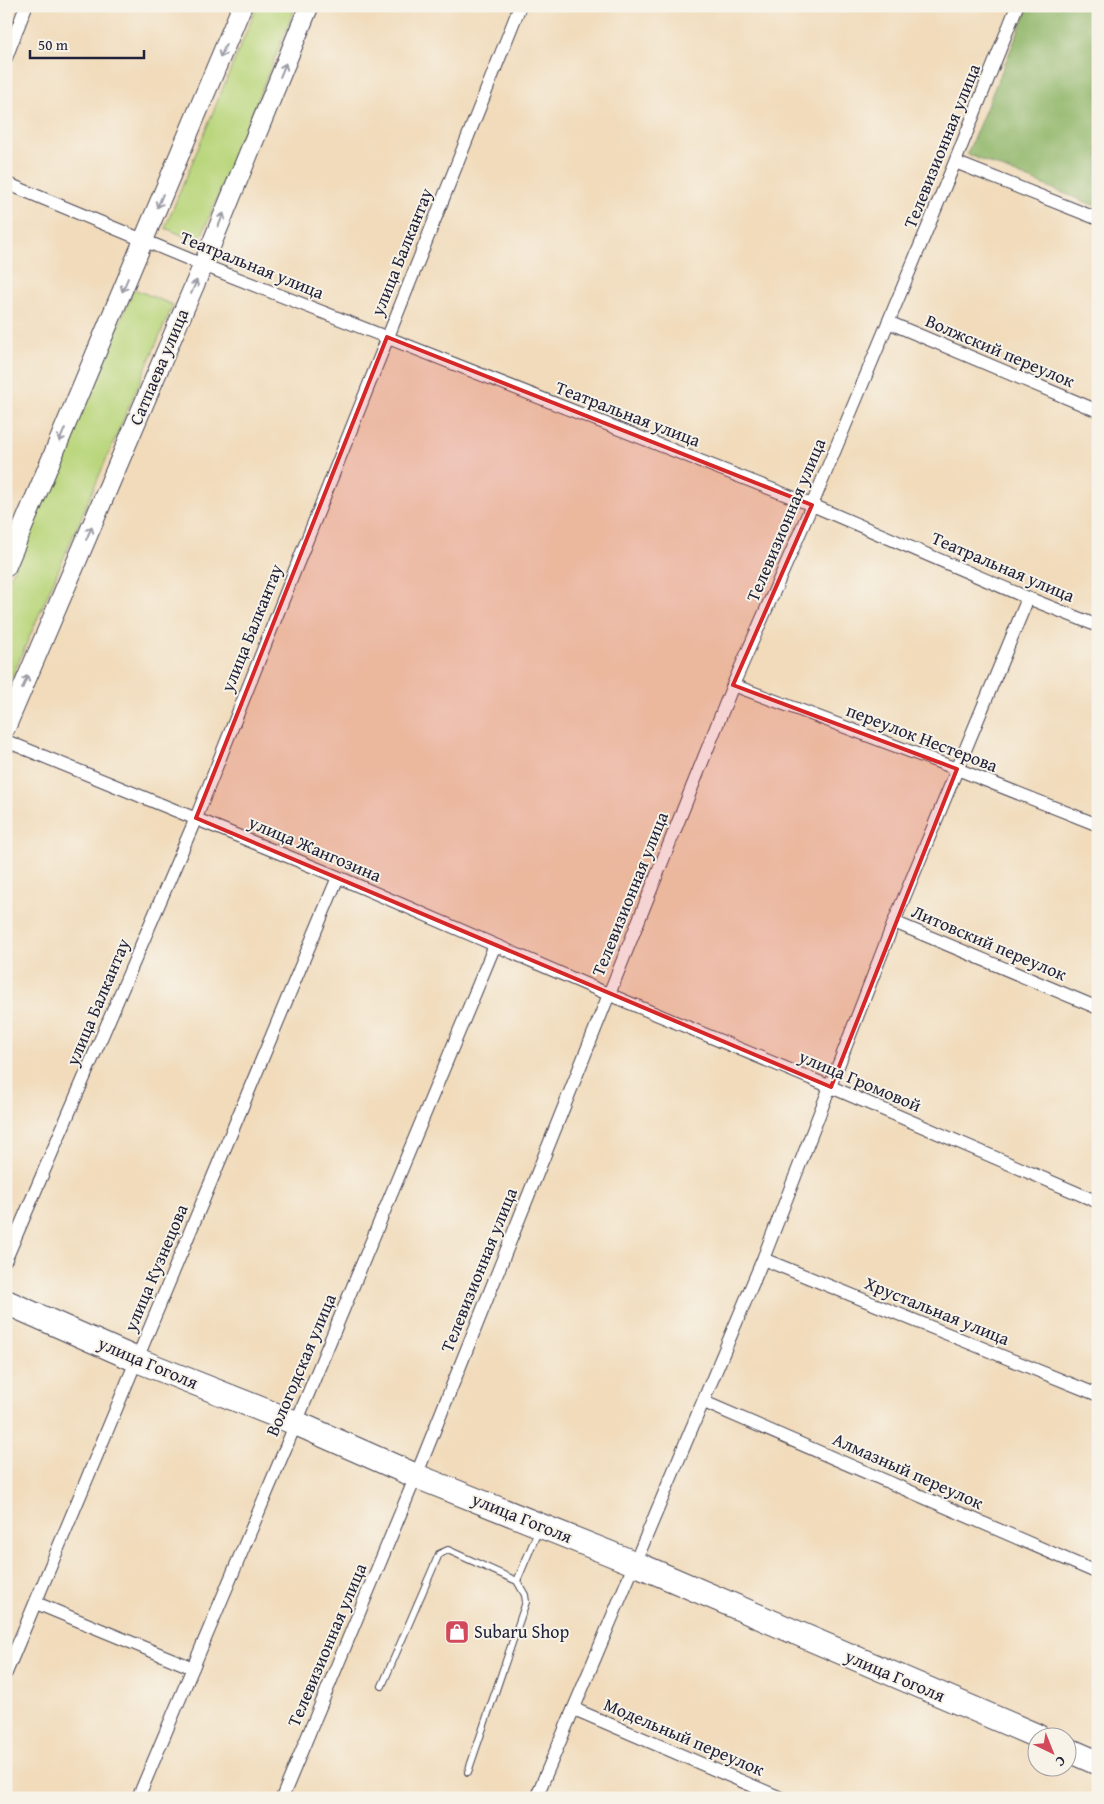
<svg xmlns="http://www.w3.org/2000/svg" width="1104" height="1804" font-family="'Gentium Book Plus',serif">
	<rect width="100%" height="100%" fill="#f7f3e8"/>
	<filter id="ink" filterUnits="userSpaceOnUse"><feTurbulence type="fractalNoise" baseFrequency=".02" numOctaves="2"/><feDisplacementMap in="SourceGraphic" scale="10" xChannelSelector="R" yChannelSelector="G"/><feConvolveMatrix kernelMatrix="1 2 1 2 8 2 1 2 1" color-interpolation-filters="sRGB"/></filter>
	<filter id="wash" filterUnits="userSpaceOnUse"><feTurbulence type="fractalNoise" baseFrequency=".0096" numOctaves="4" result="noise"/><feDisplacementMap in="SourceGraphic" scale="20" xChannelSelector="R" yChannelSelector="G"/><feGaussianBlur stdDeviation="1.12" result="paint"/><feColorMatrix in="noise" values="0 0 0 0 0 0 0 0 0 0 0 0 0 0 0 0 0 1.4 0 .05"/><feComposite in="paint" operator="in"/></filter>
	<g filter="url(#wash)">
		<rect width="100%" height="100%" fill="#f1dbbb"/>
		<path fill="#b9d67c" stroke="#6e7c5c" d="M257,6H296L199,242L165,228Z
			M134,289L173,305L6,691V586Z"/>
		<path fill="#92b76c" stroke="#5a6c54" d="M1029,6H1098V207L967,154Z"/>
	</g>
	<g filter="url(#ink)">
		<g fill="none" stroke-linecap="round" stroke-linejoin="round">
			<defs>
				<path id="lane" d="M382,1686L439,1554L448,1550L517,1581
					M468,1772L526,1602L525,1595L517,1581L539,1529"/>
				<path id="street" d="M6,58L26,6
					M955,162L1098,219
					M6,183L203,265L812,505L1028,598L1098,626
					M888,322L1098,411
					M733,685L957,769L1098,825
					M6,741L338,877L608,994L831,1087L1098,1202
					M894,922L1098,1008
					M6,1259L196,818L520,6
					M763,1259L1098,1395
					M704,1402L1098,1573
					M36,1603L193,1668
					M6,1673L338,877
					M574,1709L781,1798
					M138,1798L296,1423L495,945
					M282,1798L416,1476L733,685L812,505L955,162L1017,6
					M536,1798L763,1259L894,922L1028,598"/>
				<path id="secondary" d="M6,567L242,6
					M6,727L203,265L309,6"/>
				<path id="highway" d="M6,1302L137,1360L296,1423L416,1476L634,1563L1037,1736
					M1066,1749L1098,1763"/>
			</defs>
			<use href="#lane" stroke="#413e4e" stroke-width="8"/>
			<use href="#street" stroke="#413e4e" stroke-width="14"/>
			<use href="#secondary" stroke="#413e4e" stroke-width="21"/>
			<use href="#highway" stroke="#413e4e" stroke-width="26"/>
			<use href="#lane" stroke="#fff" stroke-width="6"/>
			<use href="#street" stroke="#fff" stroke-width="12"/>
			<use href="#secondary" stroke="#fff" stroke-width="19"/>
			<use href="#highway" stroke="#fff" stroke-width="24"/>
		</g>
		<defs><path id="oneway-shaft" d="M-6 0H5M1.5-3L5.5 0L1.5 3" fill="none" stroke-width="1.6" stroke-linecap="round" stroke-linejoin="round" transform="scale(1.25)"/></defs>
		<g stroke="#9c9ca7">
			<use href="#oneway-shaft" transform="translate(223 51) rotate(113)"/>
			<use href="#oneway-shaft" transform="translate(283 70) rotate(-68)"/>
			<use href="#oneway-shaft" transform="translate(160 201) rotate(113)"/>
			<use href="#oneway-shaft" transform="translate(221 220) rotate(-68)"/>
			<use href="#oneway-shaft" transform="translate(125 285) rotate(113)"/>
			<use href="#oneway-shaft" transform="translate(194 287) rotate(-67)"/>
			<use href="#oneway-shaft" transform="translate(62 435) rotate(113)"/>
			<use href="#oneway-shaft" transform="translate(89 533) rotate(-67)"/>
			<use href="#oneway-shaft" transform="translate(25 682) rotate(-67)"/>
		</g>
	</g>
	<path fill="#d62828" fill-opacity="0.2" stroke="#d62828" stroke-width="4" stroke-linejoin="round" d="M387,337L812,505L733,685L957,769L831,1087L196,818Z"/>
	<defs>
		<symbol id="shop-square" viewBox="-11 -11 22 22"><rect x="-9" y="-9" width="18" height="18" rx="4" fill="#d1495b" stroke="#f7f3e8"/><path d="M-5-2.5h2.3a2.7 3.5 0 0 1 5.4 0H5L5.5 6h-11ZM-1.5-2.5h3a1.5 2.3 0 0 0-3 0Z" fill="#fff"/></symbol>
	</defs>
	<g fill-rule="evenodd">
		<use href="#shop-square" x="443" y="1618" width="28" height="28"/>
	</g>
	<g text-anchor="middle" stroke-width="4" stroke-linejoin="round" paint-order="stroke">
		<g font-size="18" fill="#22223b" stroke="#f7f3e8">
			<text transform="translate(942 146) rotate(-68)" y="6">Телевизионная улица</text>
			<text transform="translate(402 252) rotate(-68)" y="6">улица Балкантау</text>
			<text transform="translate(252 265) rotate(22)" y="6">Театральная улица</text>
			<text transform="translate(1000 351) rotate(23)" y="6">Волжский переулок</text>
			<text transform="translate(159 367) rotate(-67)" y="6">Сатпаева улица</text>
			<text transform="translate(628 414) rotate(21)" y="6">Театральная улица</text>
			<text transform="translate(786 520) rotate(-67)" y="6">Телевизионная улица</text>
			<text transform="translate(1003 567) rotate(23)" y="6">Театральная улица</text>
			<text transform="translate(252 628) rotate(-68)" y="6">улица Балкантау</text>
			<text transform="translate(922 738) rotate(21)" y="6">переулок Нестерова</text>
			<text transform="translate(315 849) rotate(23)" y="6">улица Жангозина</text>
			<text transform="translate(630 894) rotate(-68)" y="6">Телевизионная улица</text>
			<text transform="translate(989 943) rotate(23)" y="6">Литовский переулок</text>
			<text transform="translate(98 1002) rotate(-67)" y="6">улица Балкантау</text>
			<text transform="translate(860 1081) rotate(23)" y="6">улица Громовой</text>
			<text transform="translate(156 1268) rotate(-67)" y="6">улица Кузнецова</text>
			<text transform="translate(479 1270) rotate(-68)" y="6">Телевизионная улица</text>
			<text transform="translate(937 1311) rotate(22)" y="6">Хрустальная улица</text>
			<text transform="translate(148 1363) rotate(23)" y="6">улица Гоголя</text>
			<text transform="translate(301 1365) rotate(-67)" y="6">Вологодская улица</text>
			<text transform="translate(908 1471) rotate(24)" y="6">Алмазный переулок</text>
			<text transform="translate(522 1518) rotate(22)" y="6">улица Гоголя</text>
			<text transform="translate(327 1645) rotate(-67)" y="6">Телевизионная улица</text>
			<text transform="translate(895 1676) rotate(23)" y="6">улица Гоголя</text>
			<text transform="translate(684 1737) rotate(23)" y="6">Модельный переулок</text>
		</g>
		<g font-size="18" fill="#22223b" stroke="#f7f3e8" text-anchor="start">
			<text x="474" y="1638">Subaru Shop</text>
		</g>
	</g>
	<rect width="1104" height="1804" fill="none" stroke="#f7f3e8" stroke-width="25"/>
	<g transform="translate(1052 1752) rotate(137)"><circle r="24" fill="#f7f3e8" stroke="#a29fa3"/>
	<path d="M0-4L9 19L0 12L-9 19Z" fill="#d1495b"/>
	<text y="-8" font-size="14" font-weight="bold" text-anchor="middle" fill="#22223b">С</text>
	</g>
	<path d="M30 50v8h114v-8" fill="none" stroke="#22223b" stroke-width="2.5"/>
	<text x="38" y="50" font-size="15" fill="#22223b" stroke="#f7f3e8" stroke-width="4" paint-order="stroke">50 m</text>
</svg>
